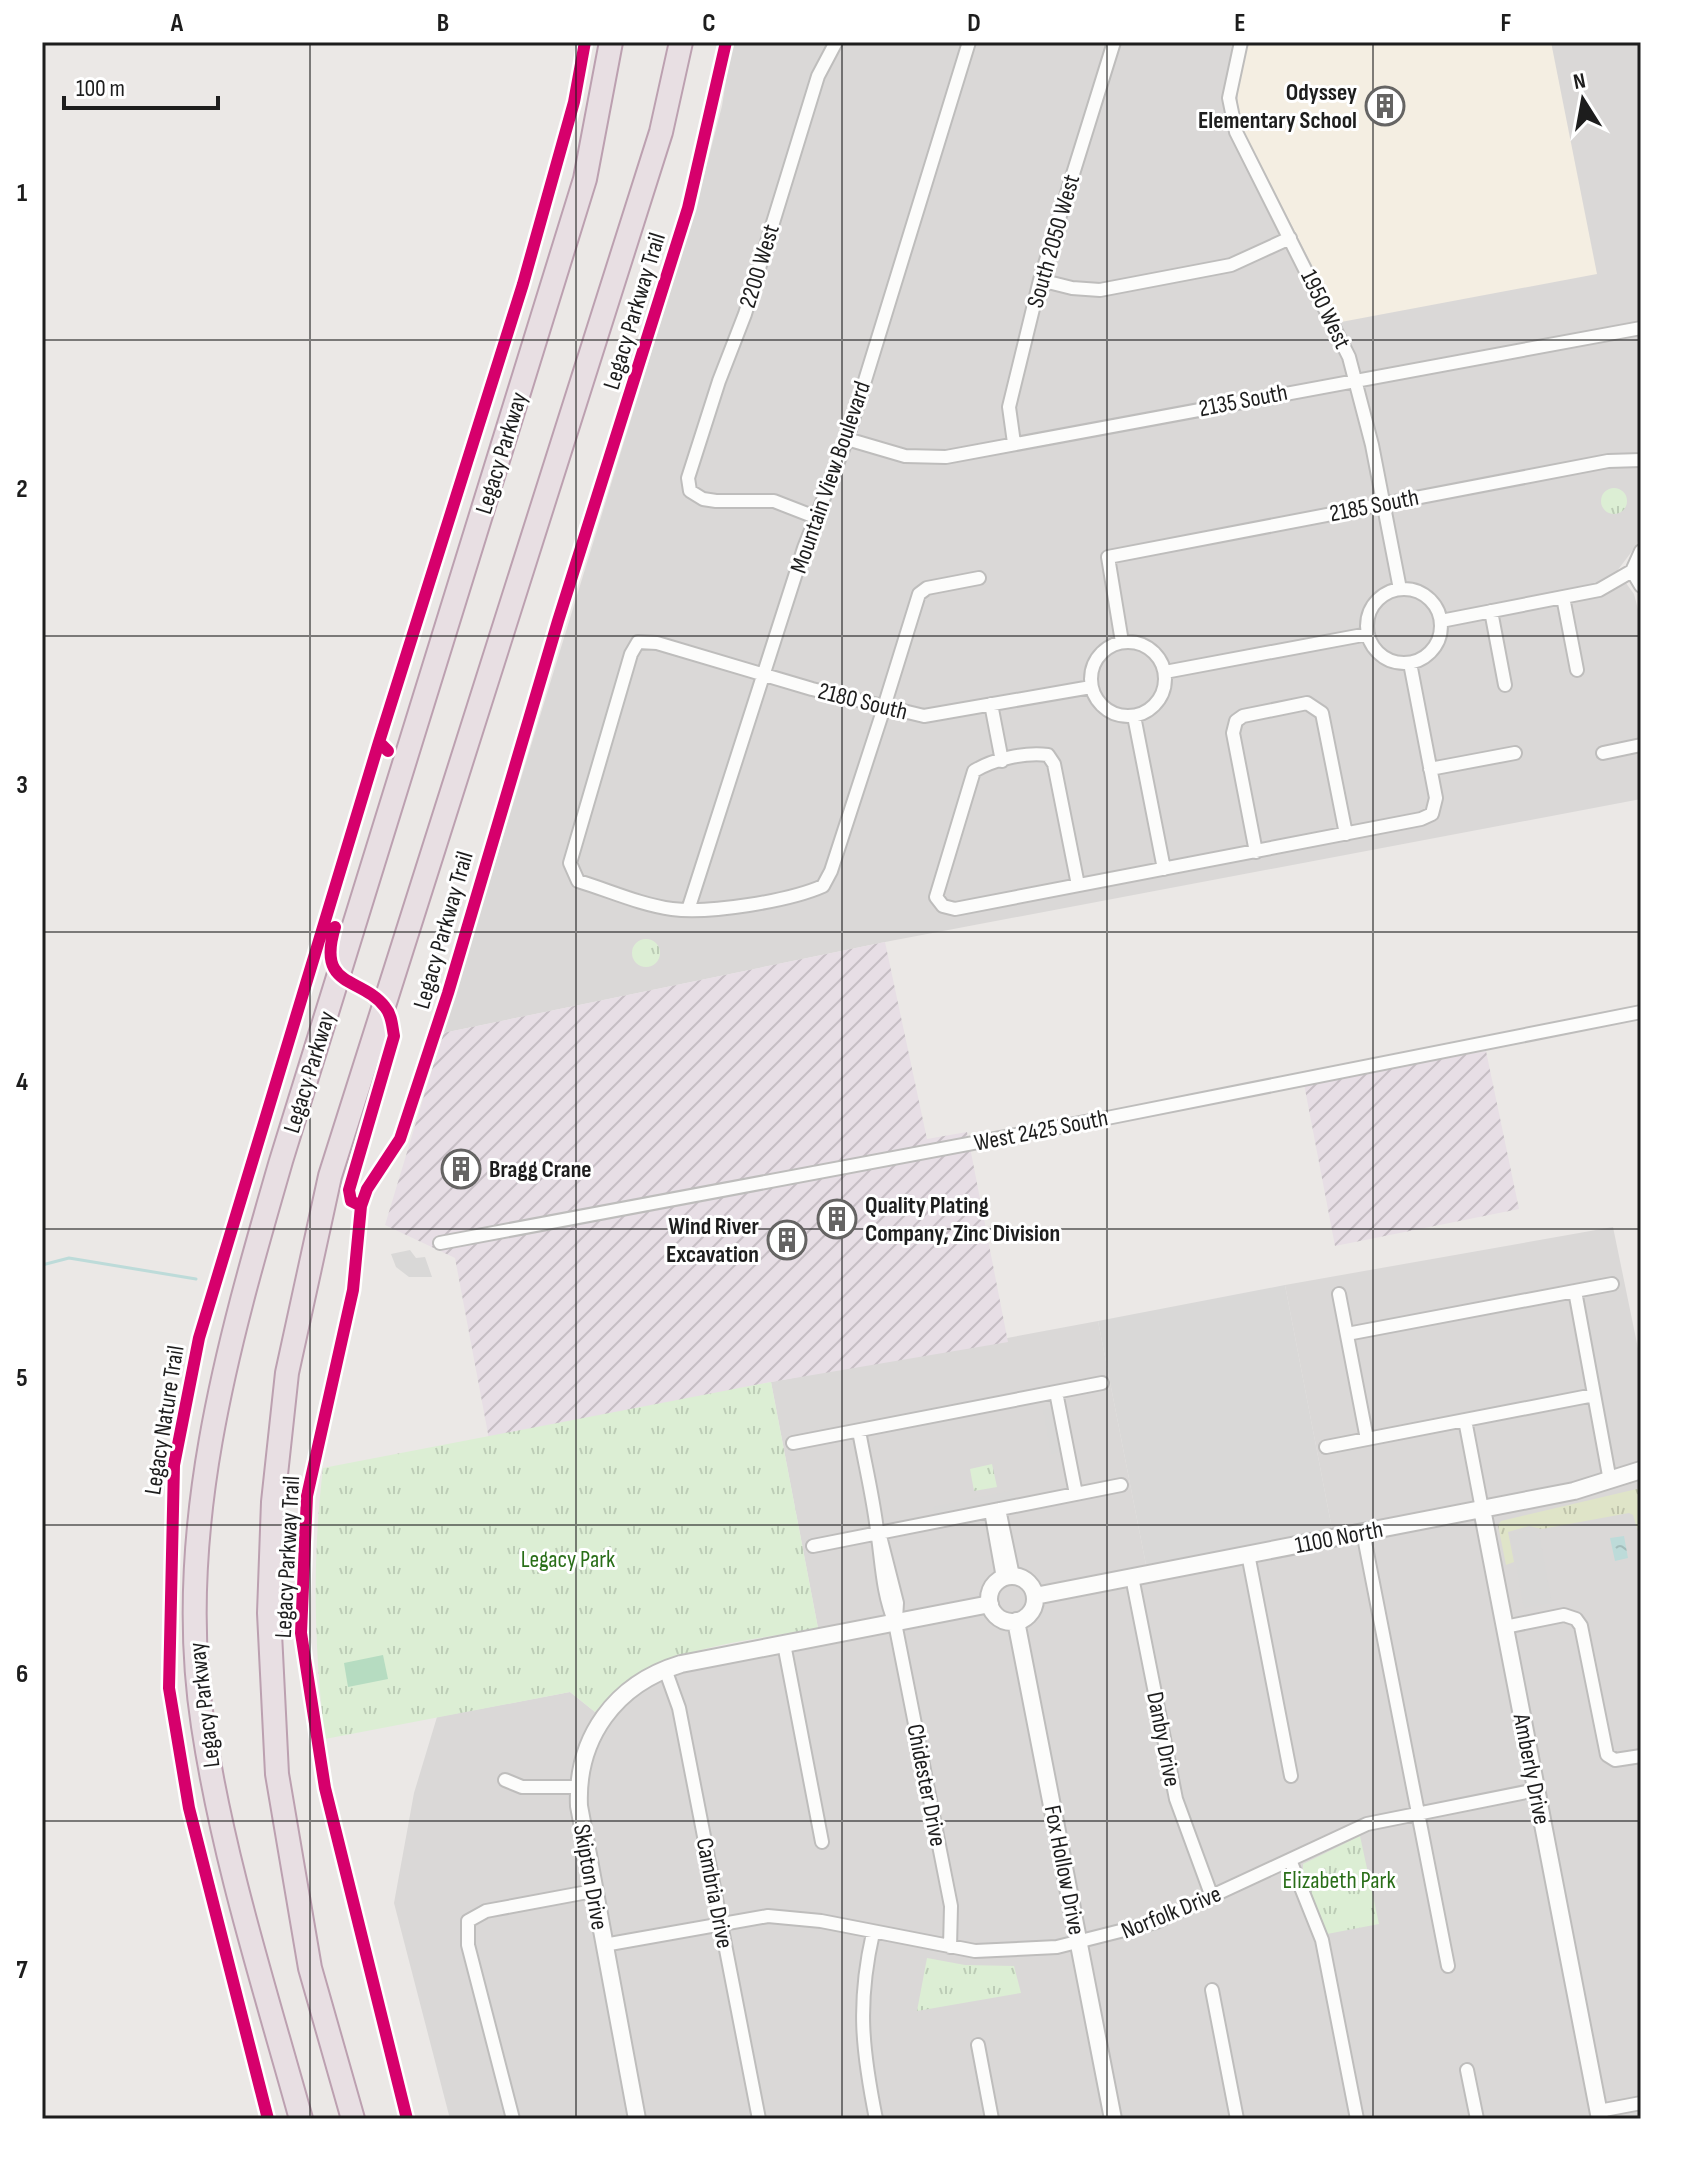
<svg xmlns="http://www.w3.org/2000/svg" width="1683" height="2161" font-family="'Sofia Sans Condensed',sans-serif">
	<defs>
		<pattern id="industrial-furrows" width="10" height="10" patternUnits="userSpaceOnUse" patternTransform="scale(2)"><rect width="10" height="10" fill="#e7dee5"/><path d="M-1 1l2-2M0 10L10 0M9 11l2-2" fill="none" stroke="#c6bec4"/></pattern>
		<pattern id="grass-tufts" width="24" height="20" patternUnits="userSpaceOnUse" patternTransform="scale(2)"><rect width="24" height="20" fill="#dfe4c8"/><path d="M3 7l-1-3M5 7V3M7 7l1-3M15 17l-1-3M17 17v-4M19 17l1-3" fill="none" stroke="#bfc3ab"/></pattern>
		<pattern id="park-tufts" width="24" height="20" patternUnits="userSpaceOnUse" patternTransform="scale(2)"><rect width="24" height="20" fill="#dceed4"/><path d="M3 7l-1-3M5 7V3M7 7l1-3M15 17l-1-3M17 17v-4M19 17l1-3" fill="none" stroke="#bcccb6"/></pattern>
		<pattern id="water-ripples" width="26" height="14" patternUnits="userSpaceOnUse" patternTransform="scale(2)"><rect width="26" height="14" fill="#bddbd9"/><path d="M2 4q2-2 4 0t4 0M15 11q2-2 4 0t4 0" fill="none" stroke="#a2bcba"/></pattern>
	</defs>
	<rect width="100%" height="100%" fill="#ebe8e6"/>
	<path fill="#dad8d7" d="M732,42H1641V532L1636,546L1617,571L1634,594L1641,621V799L885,942L443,1033L695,210L722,106Z
		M1613,1227L1641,1363V2119H450L394,1903L414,1793L437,1717L570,1692L595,1712L628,1680L664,1660L818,1628L771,1382L1098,1321L1146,1565L1332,1529L1285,1285Z"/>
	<path fill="url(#industrial-furrows)" d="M885,942L927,1139L967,1132L1008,1342L771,1382L489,1439L455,1258L385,1225L443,1033Z
		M1486,1051L1519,1209L1335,1246L1304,1084Z"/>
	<path fill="#f4eee2" d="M1247,42H1551L1597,274L1341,322L1239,122L1237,86Z"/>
	<path fill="#d9d8d7" d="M410,1250L416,1258L425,1257L432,1277H409L396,1267L391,1254Z
		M1285,1285L1332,1529L1146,1565L1098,1321Z
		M1051,1408L1060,1452L1051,1454L1043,1410Z
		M1014,1490L1016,1499L934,1515L933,1507Z
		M1538,1528L1552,1603L1524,1608L1510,1533Z"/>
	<path fill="url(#grass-tufts)" d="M1641,1488V1541L1633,1515L1629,1513L1542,1529L1529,1526L1508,1532L1514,1562L1506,1565L1498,1525L1501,1521Z"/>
	<path fill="url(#park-tufts)" d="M1601 501a13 13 0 1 1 26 0a13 13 0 1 1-26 0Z
		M632 953a14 14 0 1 1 28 0a14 14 0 1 1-28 0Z
		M771,1382L818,1628C736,1644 652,1645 595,1712L570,1692L325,1739C314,1648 312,1560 323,1468Z
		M992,1464L997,1487L974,1491L970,1469Z
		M1360,1836L1379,1924L1327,1934L1303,1872V1864Z
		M927,1958L965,1965L1014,1966L1021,1993L917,2011Z"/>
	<path fill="#b6dcc1" d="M383,1655L388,1679L348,1687L344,1663Z"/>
	<path fill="url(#water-ripples)" d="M1624,1536L1628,1558L1615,1561L1610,1538Z"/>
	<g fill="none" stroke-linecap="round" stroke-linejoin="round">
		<path stroke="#bddbd9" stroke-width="3" d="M42,1265L69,1258L196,1279"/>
		<defs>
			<path id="minor" d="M1241,42L1229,98L1236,132L1349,357L1372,445L1400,589
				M1040,280L1072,288L1100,290L1231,265L1290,238
				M847,439L905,456L946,457L1641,328
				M1014,443L1009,407L1040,280L1114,42
				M815,517L774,501H716L703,499L690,491L688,478L719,381L745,314L818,76L836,42
				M1632,571L1641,586
				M979,578L927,588L919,594L888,694L881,717L831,871L823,886C789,901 709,914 672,909C641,905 608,890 578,881L570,863L631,654L638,642L657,643L812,689L924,716L1091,687
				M1367 626a37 37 0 1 1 74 0a37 37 0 1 1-74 0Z
				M1563,597L1577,670
				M1491,611L1505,685
				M1441,621L1599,590L1632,571L1641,551
				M1091 679a37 37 0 1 1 74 0a37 37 0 1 1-74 0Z
				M1122,642L1108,557L1608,461L1641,460
				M1165,672L1368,634
				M991,704L1002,761
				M1134,716L1164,869
				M1603,753L1641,745
				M1430,769L1515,753
				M1256,852L1233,733L1236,721L1243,716L1307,703L1322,713L1346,834
				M1078,885L1054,764L1048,755C1025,752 994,759 974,771L936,897L943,906L955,909L1421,819L1432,814L1436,798L1410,663
				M688,910L804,548L847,439L969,42
				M440,1243L1112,1117L1641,1012
				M1575,1291L1610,1481
				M1339,1294L1367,1439
				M1347,1334L1612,1284
				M1056,1392L1076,1494
				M1465,1420L1482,1509
				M859,1431C865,1464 873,1497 877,1530C882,1562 882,1592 895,1623L951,1906L950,1947
				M793,1443L1102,1383
				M1326,1447L1594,1395
				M999,1509L1013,1576
				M991,1511L1003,1578
				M1363,1532L1448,1966
				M881,1540L897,1603L896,1619
				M813,1546L1121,1485
				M1248,1554L1291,1776
				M1132,1577L1176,1799L1212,1897
				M1505,1627L1564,1615L1576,1619L1581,1626L1607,1755L1615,1760L1641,1756
				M784,1644L822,1842
				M665,1669L679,1708L759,2119
				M505,1780L522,1787H578
				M1290,1860L1322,1940L1357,2119
				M873,1933C857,2003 862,2049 876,2119
				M604,1945L768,1916L821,1921L975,1951L1057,1947L1156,1922L1367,1824L1536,1790
				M1212,1990L1237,2119
				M978,2045L992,2119
				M1467,2070L1477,2119
				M1599,2111L1641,2103
				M513,2119L468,1945V1921L486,1911L593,1891"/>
			<path id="tertiary" d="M1482,1509L1600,2119
				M989 1599a23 23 0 1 1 46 0a23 23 0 1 1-46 0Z
				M1035,1596L1574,1491L1641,1470
				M1016,1621L1113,2119
				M637,2119L579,1806C576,1738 615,1684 681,1664L990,1604"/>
			<path id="motorway" d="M301,2119C265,1989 223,1859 203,1726C173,1533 228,1344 281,1161L585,179L611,42
				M353,2119L310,1968L277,1774L269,1613L273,1502L287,1373L330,1176L661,132L681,42"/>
		</defs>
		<use href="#minor" stroke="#bebdbc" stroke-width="16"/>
		<use href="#tertiary" stroke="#bebdbc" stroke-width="20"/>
		<use href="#motorway" stroke="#bca0b0" stroke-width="26"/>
		<use href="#minor" stroke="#fcfcfb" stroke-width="12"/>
		<use href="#tertiary" stroke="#fcfcfb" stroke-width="16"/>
		<use href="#motorway" stroke="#e8dfe3" stroke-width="22"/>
		<defs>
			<path id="cycleway" d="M388,751L379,742L523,284L574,102L585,42
				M335,927C316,989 361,976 385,1007C392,1015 392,1026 394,1036L349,1190L351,1201L361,1206
				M268,2119L189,1808L169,1688L174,1465L199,1338L379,742
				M407,2119L325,1788L301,1633L307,1496L353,1290L361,1206L367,1189L400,1139L448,993L558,621L688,208L726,42"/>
		</defs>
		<use href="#cycleway" stroke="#fff" stroke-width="17"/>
		<use href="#cycleway" stroke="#d6006c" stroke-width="12"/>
	</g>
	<path fill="none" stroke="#1d1d1d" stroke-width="2" stroke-opacity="0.55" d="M310,42V2119M576,42V2119M842,42V2119M1107,42V2119M1373,42V2119M42,340H1641M42,636H1641M42,932H1641M42,1229H1641M42,1525H1641M42,1821H1641"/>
	<defs>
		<symbol id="building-ring" viewBox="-11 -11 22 22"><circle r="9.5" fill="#fff" stroke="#656463" stroke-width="1.5"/><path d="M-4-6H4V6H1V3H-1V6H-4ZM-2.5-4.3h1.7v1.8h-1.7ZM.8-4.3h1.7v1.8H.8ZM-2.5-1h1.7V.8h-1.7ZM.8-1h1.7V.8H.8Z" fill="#656463"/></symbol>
	</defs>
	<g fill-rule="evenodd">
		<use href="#building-ring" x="1363" y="84" width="44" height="44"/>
		<use href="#building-ring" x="439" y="1147" width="44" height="44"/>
		<use href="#building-ring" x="815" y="1197" width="44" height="44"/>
		<use href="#building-ring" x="765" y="1218" width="44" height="44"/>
	</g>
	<g text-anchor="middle" stroke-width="6" stroke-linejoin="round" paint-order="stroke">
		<g font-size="24" font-weight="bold" fill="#1d1d1d" stroke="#fff" text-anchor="end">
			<text x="1357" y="100">Odyssey<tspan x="1357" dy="28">Elementary School</tspan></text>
			<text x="489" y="1177" text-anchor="start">Bragg Crane</text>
			<text x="865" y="1213" text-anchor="start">Quality Plating<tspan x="865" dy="28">Company, Zinc Division</tspan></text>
			<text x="759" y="1234">Wind River<tspan x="759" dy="28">Excavation</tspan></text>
		</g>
		<g font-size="24" fill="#1d1d1d" stroke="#fff">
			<text transform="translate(1053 241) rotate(-74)" y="8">South 2050 West</text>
			<text transform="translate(759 266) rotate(-73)" y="8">2200 West</text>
			<text transform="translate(1326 309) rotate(64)" y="8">1950 West</text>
			<text transform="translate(634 311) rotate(-73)" y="8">Legacy Parkway Trail</text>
			<text transform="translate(1243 400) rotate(-11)" y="8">2135 South</text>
			<text transform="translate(501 453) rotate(-73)" y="8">Legacy Parkway</text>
			<text transform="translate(830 477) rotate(-71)" y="8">Mountain View Boulevard</text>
			<text transform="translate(1374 505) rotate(-11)" y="8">2185 South</text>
			<text transform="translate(863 701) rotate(14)" y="8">2180 South</text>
			<text transform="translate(443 930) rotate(-74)" y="8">Legacy Parkway Trail</text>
			<text transform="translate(309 1072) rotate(-73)" y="8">Legacy Parkway</text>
			<text transform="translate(1041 1130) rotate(-11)" y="8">West 2425 South</text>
			<text transform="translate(164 1420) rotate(-81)" y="8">Legacy Nature Trail</text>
			<text transform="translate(1339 1537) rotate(-11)" y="8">1100 North</text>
			<text transform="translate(287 1557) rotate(-87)" y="8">Legacy Parkway Trail</text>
			<text transform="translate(204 1705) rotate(-97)" y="8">Legacy Parkway</text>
			<text transform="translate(1164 1739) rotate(79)" y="8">Danby Drive</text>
			<text transform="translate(1532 1769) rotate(79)" y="8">Amberly Drive</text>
			<text transform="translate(927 1785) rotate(79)" y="8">Chidester Drive</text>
			<text transform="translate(1065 1870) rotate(79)" y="8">Fox Hollow Drive</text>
			<text transform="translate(591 1877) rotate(80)" y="8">Skipton Drive</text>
			<text transform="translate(715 1893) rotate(79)" y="8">Cambria Drive</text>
			<text transform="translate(1171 1912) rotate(-22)" y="8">Norfolk Drive</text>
		</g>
		<g font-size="24" fill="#296e18" stroke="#fff">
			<text x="568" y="1567">Legacy Park</text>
			<text x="1339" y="1888">Elizabeth Park</text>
		</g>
	</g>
	<rect width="1683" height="2161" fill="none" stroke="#ffffff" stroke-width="88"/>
	<g transform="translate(1583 100) rotate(349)" stroke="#ffffff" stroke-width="6" paint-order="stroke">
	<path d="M0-6L14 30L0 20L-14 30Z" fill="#1d1d1d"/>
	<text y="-12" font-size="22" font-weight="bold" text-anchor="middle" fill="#1d1d1d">N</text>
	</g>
	<path d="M64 96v12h154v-12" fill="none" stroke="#1d1d1d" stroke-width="4"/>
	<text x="76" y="96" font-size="24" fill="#1d1d1d" stroke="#ffffff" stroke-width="6" paint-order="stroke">100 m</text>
	<rect x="44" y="44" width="1595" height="2073" fill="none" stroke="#1d1d1d" stroke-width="3"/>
	<g font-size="26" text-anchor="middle" font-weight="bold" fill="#1d1d1d">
		<text x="177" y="31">A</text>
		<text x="443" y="31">B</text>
		<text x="709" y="31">C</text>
		<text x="974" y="31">D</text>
		<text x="1240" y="31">E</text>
		<text x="1506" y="31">F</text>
		<text x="22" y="201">1</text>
		<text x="22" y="497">2</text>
		<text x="22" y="793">3</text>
		<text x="22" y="1090">4</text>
		<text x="22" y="1386">5</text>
		<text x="22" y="1682">6</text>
		<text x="22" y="1978">7</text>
	</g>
</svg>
